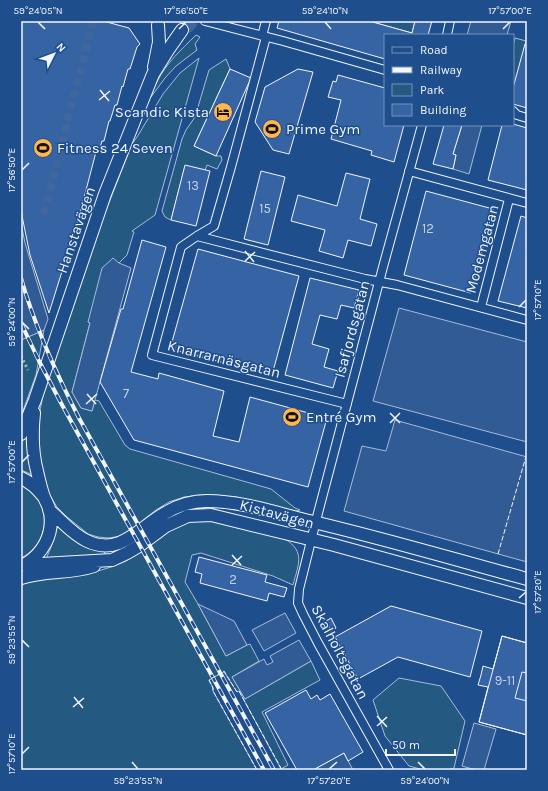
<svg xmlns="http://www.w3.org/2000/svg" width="548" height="791" font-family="Karla,sans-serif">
	<rect width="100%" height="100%" fill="#1f4e8c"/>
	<path fill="#245a82" stroke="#a8bbd7" d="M369,21H415L412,33Z
		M196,35L200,37L195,44L197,50L176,66L165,78L151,97C153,92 154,86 157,82C166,63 182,49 196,35Z
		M515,38L526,41L513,93V46Z
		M199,58L155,215L132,231L134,232L127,255L119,263L88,322L90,323L72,392L81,408L92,411L95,400L99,401L125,445L130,449L271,489L295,508L300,510L293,512L236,497L200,495L184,497L169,502L156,510L132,529L121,536L109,538L98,537L88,534L66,516L57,507L48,492L39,458V415L44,391L103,218L132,144L137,137L163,94L180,73Z
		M226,59L230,69L194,146L216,156H221L222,160L217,169L207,165L205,170L185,166L171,220L165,217L162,211L182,139L186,130L195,117L209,70Z
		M44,330L36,375L21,416V340Z
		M27,430L33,475L21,470V444Z
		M21,484C28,487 34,492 37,498C39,501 41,504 42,507C49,527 40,549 21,558Z
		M197,520C227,521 256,532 285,539C306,552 298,565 293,585L273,576L201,553L192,555L185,582L198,604L226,656L247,645L250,644L259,661L232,677L245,699L311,661L320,680L262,712L288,765L281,769L239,691L237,692L224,672L209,680L213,688V691L257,770H21V582C54,577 96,576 126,561C141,553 154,540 169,531C177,526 187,523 197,520Z
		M57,525L104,550L105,555L46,559C51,548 55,537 57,525Z
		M399,678L441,686L465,721L454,768L448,770H424L409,766L385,736L373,700Z"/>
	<path fill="#305b95" stroke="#a8bbd7" d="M471,21H511L507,35H467Z
		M462,125H482L469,174L453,169L456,155L453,154Z
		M21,223L25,243L48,319L44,330L21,340Z
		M113,258L119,263L131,268L92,411L81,408L72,392L90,323L88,322L102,268Z
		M399,308L527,342V442L373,401Z
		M395,420L527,457V562L344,511L362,446L386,451Z
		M198,604L234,621L247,645L226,656Z
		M285,613L296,633L264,651L252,630Z
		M299,640L311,661L245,699L232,677L264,659L267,665L273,662L270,656Z
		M474,723L496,729L484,770H476L462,766Z
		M344,753L353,770H313Z"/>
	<path fill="#3563a3" stroke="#f2f6ff" d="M21,21H103L129,28L140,44L137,47L130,69H128L123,87L122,86L117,105H115L110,121H109L104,141H102L100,148H97L79,217L49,313L30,255L21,211Z
		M279,21H369L412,33L415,21H432L428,35H385V59L277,28Z
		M525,44H527V108L513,104V88Z
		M230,69L251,78L216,156L194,146Z
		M298,69L313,72L289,154L273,150L255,122L265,87Z
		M338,75L385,88V125H404L394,162L371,155L372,151L331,139L341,100L328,97L333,81L336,82Z
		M513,124L527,128V190L488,180L502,125H513Z
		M444,125H462L453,154L456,155L453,169L433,164Z
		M185,165L210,171L196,226L171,220Z
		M261,171L285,177L268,245L244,239Z
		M346,173L370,179L360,219L377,224L371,246L348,240L343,258L319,251L325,230L291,221L298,195L337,206Z
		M426,191L493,209L471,293L404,275Z
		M521,216L527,218V308L498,301Z
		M142,240L166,247L131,372L158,379L159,373L224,391L213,436L239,442L250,397L327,418L308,487L134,440L100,382L121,309H123Z
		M198,249L299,276L272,375L170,349Z
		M310,278L359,290L354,308L341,305L337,319L320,315L312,344L329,349L324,367L338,371L333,388L285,375Z
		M199,557L267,575L265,582L287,588L284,597L269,593L267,601L200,583L202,574L195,572Z
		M391,606L482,631L470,677L398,657L358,679L335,637Z
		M331,618L336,628L331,631L326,621Z
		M502,636L527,643V673L522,672L515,698L527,701V735L479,722Z
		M502,636L527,643V735L479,722L488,687L478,685L481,675L483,666L493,669Z
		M306,690L311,699L317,695L320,700L330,694L363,752L348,761L344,753L313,770H297L265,713Z"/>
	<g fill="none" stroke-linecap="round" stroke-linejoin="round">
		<path stroke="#3f679d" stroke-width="8" stroke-dasharray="8 4" stroke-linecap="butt" d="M44,214L93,21"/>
		<path stroke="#3f679d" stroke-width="12" stroke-dasharray="12 6" stroke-linecap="butt" d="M186,28L189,26L193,21"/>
		<defs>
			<path id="street" d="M205,21L283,41L385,70
				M447,35L450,21
				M262,36L266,21
				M266,37L231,167L214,226L197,236L181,247L152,355L347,404
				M513,111L517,115L527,118
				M409,171L527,203
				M197,236L365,279L397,285L527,320
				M481,307L509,199
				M389,770L318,643L303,614L298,603L299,589L318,513L383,267L422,125"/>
			<path id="secondary" d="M154,67L159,42L158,25
				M21,434L35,400L105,194L153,74L168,50L182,30
				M21,478C30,482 37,488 43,496
				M49,510C61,520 72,534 87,541C121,557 140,526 167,512C179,505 193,501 207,501C240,501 273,512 305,520C379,537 453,559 527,579
				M24,565L112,560L127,553L139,546L166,526L188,516L211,515L334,545L527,598
				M24,565C43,554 54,534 50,512C49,506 46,502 44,497C41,489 39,480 37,471C32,452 32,432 34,413
				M21,578C45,570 71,574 94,566"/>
		</defs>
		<use href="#street" stroke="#f2f6ff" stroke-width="10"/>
		<use href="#secondary" stroke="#f2f6ff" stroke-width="14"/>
		<use href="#street" stroke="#1f4e8c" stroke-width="8"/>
		<use href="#secondary" stroke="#1f4e8c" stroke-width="12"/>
		<defs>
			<path id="rail" d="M21,278C35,327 56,373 79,418L274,770
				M21,323L39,361L61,403L264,770"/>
		</defs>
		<use href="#rail" stroke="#f2f6ff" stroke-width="4"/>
		<use href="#rail" stroke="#1f4e8c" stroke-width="2.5" stroke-dasharray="8" stroke-linecap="butt"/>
		<path stroke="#97c8a6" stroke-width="3" stroke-dasharray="2 3" stroke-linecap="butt" d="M21,356L28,370"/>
		<path stroke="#f2f6ff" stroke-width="1" stroke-dasharray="5 2" stroke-linecap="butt" d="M498,554L527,453
			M257,770L213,691V688L209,680L224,671L237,692L239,691L282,770"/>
	</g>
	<path fill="none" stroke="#f2f6ff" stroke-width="1.5" d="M38,22L45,29M325,22L331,29M179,29L186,22M503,29L510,22M100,90L109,101M99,100L110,91M22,170L29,163M245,251L254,262M245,261L255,252M519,307L526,300M22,322L29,329M87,394L96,404M86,404L97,394M390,413L400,423M390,423L400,413M22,462L29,455M232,555L241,565M232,565L242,556M519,598L526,592M22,640L29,647M74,697L83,708M73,707L84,698M377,716L387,727M377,726L387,717M22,754L29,747M132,762L138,769M418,762L425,769M329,769L337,762"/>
	<defs>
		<symbol id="hotel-disc" viewBox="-11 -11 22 22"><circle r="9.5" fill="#ffb74d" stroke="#1f4e8c"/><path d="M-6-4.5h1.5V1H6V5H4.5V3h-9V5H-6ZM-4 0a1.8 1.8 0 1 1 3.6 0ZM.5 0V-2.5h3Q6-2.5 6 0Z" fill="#111"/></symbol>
		<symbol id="stadium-disc" viewBox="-11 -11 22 22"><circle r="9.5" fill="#ffb74d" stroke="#1f4e8c"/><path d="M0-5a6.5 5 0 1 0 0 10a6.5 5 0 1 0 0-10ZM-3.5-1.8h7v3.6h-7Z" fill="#111"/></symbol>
	</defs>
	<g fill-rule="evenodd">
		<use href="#hotel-disc" x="212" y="101" width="22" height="22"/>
		<use href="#stadium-disc" x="261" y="118" width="22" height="22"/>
		<use href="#stadium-disc" x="32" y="137" width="22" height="22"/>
		<use href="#stadium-disc" x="281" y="406" width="22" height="22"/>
	</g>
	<g text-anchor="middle" stroke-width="3" stroke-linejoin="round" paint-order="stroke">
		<g font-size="13" fill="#c3d1e8">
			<text x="193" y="190">13</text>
			<text x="265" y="213">15</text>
			<text x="428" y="233">12</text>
			<text x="126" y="398">7</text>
			<text x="233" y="584">2</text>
			<text x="505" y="685">9-11</text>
		</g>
		<g font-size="15" fill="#f2f6ff" stroke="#1f4e8c" text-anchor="start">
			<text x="209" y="117" text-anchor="end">Scandic Kista</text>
			<text x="286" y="134">Prime Gym</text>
			<text x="57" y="153">Fitness 24 Seven</text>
			<text x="306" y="422">Entré Gym</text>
		</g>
		<g font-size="15" fill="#f2f6ff" stroke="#1f4e8c">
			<text transform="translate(76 230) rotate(-71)" y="5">Hanstavägen</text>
			<text transform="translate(482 249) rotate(-75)" y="5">Modemgatan</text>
			<text transform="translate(352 329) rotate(-75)" y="5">Isafjordsgatan</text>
			<text transform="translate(224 359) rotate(14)" y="5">Knarrarnäsgatan</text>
			<text transform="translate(277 514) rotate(15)" y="5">Kistavägen</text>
			<text transform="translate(340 652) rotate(62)" y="5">Skalholtsgatan</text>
		</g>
	</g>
	<rect width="548" height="791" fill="none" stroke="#1f4e8c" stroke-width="44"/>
	<rect x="384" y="34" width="130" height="92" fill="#1f4e8c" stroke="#7391ba"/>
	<rect x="392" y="47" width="20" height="6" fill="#1f4e8c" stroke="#7391ba"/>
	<text x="420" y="54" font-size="12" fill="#f2f6ff">Road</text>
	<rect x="392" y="67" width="20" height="6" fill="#f2f6ff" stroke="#7391ba"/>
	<text x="420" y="74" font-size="12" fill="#f2f6ff">Railway</text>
	<rect x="392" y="84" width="20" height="12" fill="#245a82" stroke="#7391ba"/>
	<text x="420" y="94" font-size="12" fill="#f2f6ff">Park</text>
	<rect x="392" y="104" width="20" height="12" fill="#3563a3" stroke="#7391ba"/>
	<text x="420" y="114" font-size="12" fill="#f2f6ff">Building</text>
	<g transform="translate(54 54) rotate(48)" stroke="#1f4e8c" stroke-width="3" paint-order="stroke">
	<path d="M0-3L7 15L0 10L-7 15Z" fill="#f2f6ff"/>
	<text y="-6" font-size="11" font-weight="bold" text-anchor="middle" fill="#f2f6ff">N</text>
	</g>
	<path d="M386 749v6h69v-6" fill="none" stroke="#f2f6ff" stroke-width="2"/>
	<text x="392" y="749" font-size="12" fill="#f2f6ff" stroke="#1f4e8c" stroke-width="3" paint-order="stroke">50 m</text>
	<rect x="22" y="22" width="504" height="747" fill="none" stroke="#f2f6ff" stroke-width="1.5"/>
	<g font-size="10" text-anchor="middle" fill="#f2f6ff">
		<text x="38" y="14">59°24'05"N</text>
		<text x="186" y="14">17°56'50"E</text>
		<text x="325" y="14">59°24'10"N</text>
		<text x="510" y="14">17°57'00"E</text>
		<text transform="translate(11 170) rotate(-90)" y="4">17°56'50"E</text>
		<text transform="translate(537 300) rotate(-90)" y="4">17°57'10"E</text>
		<text transform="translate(11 322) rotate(-90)" y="4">59°24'00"N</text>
		<text transform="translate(11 462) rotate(-90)" y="4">17°57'00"E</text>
		<text transform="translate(537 592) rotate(-90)" y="4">17°57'20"E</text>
		<text transform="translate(11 640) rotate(-90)" y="4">59°23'55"N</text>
		<text transform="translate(11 754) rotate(-90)" y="4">17°57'10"E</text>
		<text x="138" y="784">59°23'55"N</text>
		<text x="329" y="784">17°57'20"E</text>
		<text x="425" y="784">59°24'00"N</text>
	</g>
</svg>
